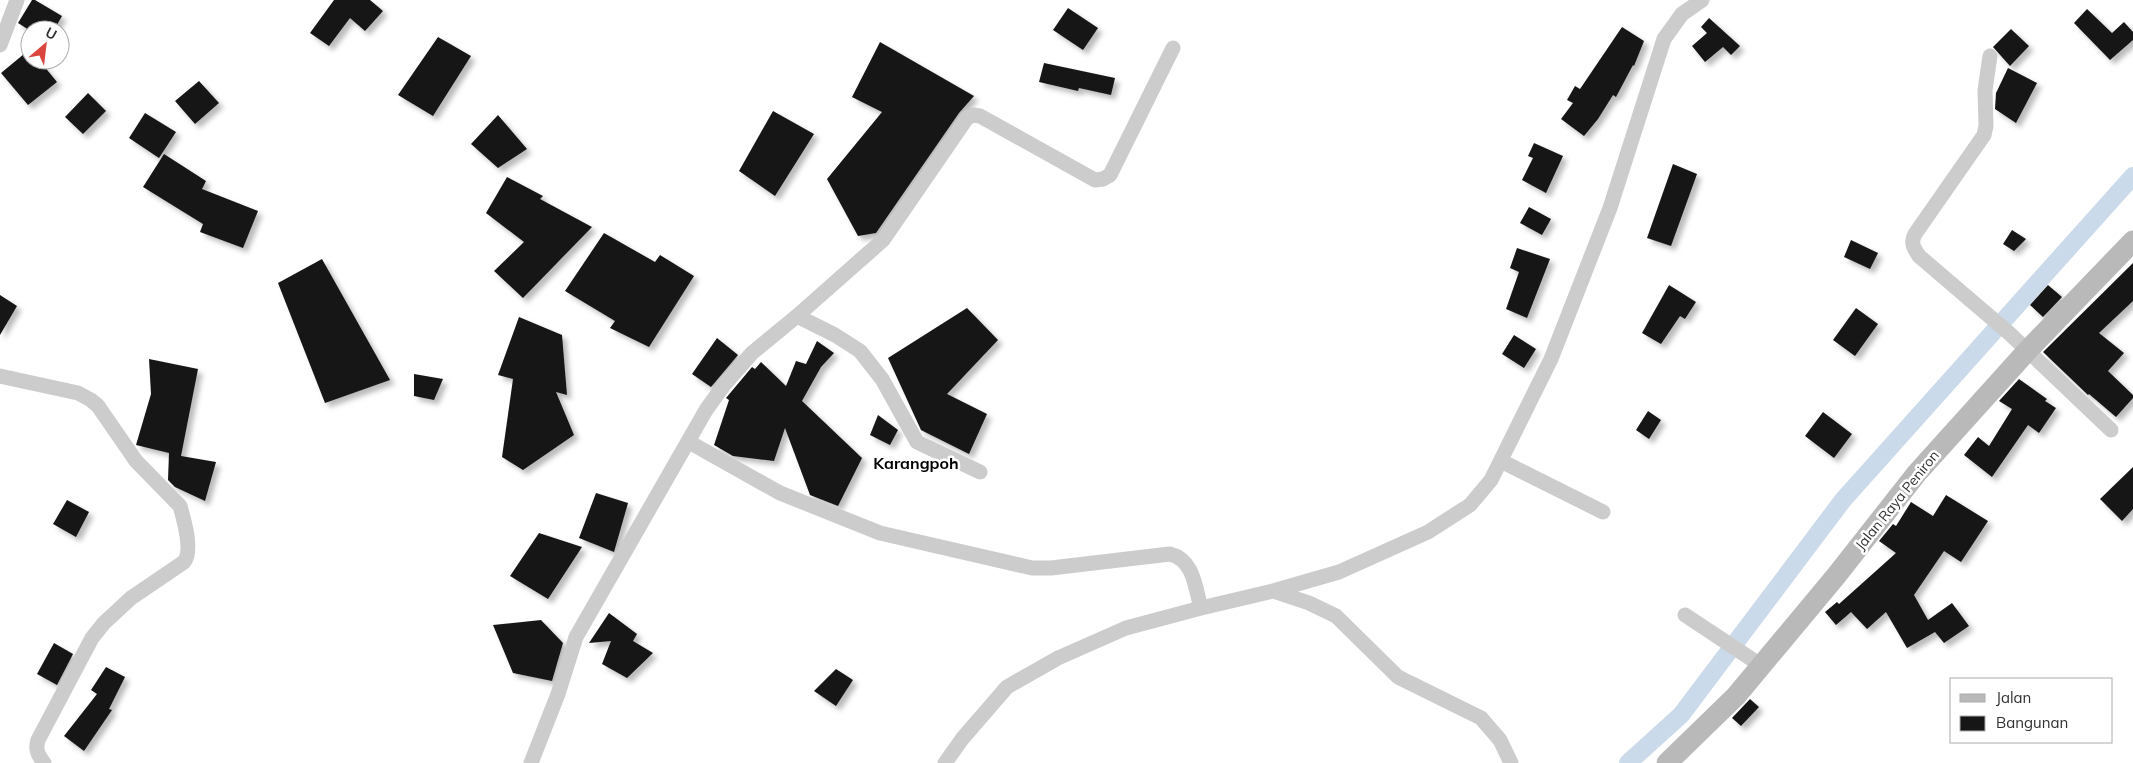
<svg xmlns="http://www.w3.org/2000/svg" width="2133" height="763" font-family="Mulish,sans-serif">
	<defs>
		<filter id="shadow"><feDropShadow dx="4.5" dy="4.5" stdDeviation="2.5" flood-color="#0004"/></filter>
	</defs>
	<rect width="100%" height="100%" fill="#fff"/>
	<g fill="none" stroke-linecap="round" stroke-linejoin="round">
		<path stroke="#cbdaea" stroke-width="18" d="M1628,763L1681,715L1843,500L2133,176"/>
	</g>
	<path fill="#161616" filter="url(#shadow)" d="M32,0H35L62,16L54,30H29L18,23Z
		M334,0H370L383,11L365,31L350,18L329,46L310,33Z
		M1068,8L1098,28L1083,50L1053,30Z
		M2087,9L2112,33L2124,22L2133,32V40L2110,60L2074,23Z
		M1709,18L1740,46L1731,55L1723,47L1705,62L1692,46L1707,33L1701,27Z
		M1622,27L1644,41L1634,66L1633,65L1616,97L1613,95L1598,119L1584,136L1561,119L1573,103L1567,100L1575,86L1580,89Z
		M2011,29L2029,46L2010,66L1993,47Z
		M438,37L471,56L433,116L398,95Z
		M880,42L974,96L959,113L876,233L858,236L827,179L882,112L852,97Z
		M30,49V60H39L57,82L28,105L1,73Z
		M1044,63L1115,78L1111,95L1079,88L1078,91L1039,82Z
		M2008,68L2037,83L2016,123L1995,109L1996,93Z
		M199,81L219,103L195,124L175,101Z
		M88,93L106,111L83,134L65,117Z
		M773,111L814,134L775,196L739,171Z
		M145,113L176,132L159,158L129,138Z
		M498,115L527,149L498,168L471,144Z
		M1534,143L1563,156L1546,193L1522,180L1533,158L1528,156Z
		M164,154L206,181L202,189L258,211L243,248L200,232L203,224L143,187Z
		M1673,164L1697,174L1671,246L1647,238Z
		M507,177L543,196L540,199L592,227L523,298L494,271L524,242L486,213Z
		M1529,207L1551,219L1542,235L1520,223Z
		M2012,230L2026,239L2014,251L2003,244Z
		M604,233L655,262L660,255L694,276L649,347L610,328L615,321L565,291Z
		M1851,240L1878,253L1870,269L1844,257Z
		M1517,248L1550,259L1527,318L1506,309L1519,272L1510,268Z
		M322,259L390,380L325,403L278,283Z
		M2133,263V301L2099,333L2124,353L2108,371L2133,395V398L2116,417L2089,394L2088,395L2043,352Z
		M1669,285L1696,302L1685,319L1680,316L1661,344L1642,333Z
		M2048,285L2062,297L2043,317L2030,305Z
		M0,295L17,306L0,335Z
		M967,308L998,340L947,394L987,414L969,454L921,430L888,358Z
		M1856,308L1878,324L1855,356L1833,340Z
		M519,317L562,335L567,395L556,392L574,435L523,470L502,457L513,379L498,375Z
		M1514,335L1536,349L1524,368L1502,354Z
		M717,338L738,355L711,387L692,374Z
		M817,341L834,353L821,367L802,401L862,458L838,506L810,495L785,428L774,461L733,456L714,445L729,400L726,398L752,367L755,369L761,362L786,386L796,361L806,364Z
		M149,359L198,369L181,456L216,462L205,501L175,487L168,480L169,453L136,445L151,394Z
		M414,374L443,379L434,400L414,396Z
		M2019,379L2047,399L2045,401L2056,408L2039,433L2028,425L1992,477L1964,455L1978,437L1989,446L2012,409L1999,401Z
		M1648,411L1661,420L1649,439L1636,430Z
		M1823,412L1852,434L1834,458L1805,436Z
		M878,415L898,430L890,445L870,435Z
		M2133,467V509L2122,521L2100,499Z
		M596,493L628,503L614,552L579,538Z
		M1946,495L1988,521L1961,562L1944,551L1914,595L1928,620L1952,603L1969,626L1944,643L1935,632L1907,648L1886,612L1867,629L1851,612L1836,625L1825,612L1837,602L1839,604L1896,553L1879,541L1893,524L1896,526L1911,502L1933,516Z
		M67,500L89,512L76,537L53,524Z
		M539,533L582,547L548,599L510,576Z
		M609,613L637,634L633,641L653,653L627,678L602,664L611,641L589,643Z
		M541,620L563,643L552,681L513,673L493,625Z
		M54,643L73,654L57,685L37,674Z
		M106,667L125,677L109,709L112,710L84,751L64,736L97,694L91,690Z
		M836,669L853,680L836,706L814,691Z
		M1750,699L1759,707L1741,726L1732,718Z"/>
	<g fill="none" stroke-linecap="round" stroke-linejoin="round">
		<path stroke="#ccc" stroke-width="15" d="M0,45L17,0
			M1990,56L1985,90L1986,126L1984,135L1915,234C1910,243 1914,248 1919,256L2009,333L2111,430
			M797,316L835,335L860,351L882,379L917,442L980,472
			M0,376L78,393L91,400L98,406L136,461L180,506C184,520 193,551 184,562L131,598L104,623L92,638L38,740C35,750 38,755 44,763
			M689,442L780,493L880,533L1032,568H1051L1170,554C1194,560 1195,587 1201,608
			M1501,461L1603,512
			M1273,591L1309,603L1336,616L1398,677L1481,718L1500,740L1511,763
			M1685,615L1762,666
			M531,763L558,694L576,637L706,410L724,385L752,353L797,316L883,240L967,118L973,115L980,116L1095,180L1103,179L1110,175L1173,48
			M945,763L962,739L1007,687L1058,658L1126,628L1201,608L1273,591L1339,572L1428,532L1470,505L1491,480L1551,359L1610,208L1664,39L1682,14L1702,0"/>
		<path stroke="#b9b9b9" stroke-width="21" d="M1667,763L1736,696L1836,576L1917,473L2027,351L2133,241"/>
	</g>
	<g text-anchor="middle" stroke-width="5" stroke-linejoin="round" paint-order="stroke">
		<g font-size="14" fill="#2f2f2f" stroke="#fff">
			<text transform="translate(1897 500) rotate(-51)" y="5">Jalan Raya Peniron</text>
		</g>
		<g font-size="16" font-weight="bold" fill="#000" stroke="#fff">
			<text x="916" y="469">Karangpoh</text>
		</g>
	</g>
	<rect x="1950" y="678" width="162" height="65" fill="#ffffff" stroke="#acacac"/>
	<rect x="1960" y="694" width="25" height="8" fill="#b9b9b9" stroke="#acacac"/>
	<text x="1996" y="703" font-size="15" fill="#2f2f2f">Jalan</text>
	<rect x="1960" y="716" width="25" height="15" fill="#161616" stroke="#acacac"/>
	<text x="1996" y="728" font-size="15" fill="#2f2f2f">Bangunan</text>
	<g transform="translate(45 45) rotate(28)"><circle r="24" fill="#ffffff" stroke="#acacac"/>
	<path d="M0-4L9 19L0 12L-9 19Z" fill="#da453d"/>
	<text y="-8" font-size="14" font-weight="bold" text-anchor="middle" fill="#2f2f2f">U</text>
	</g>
</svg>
